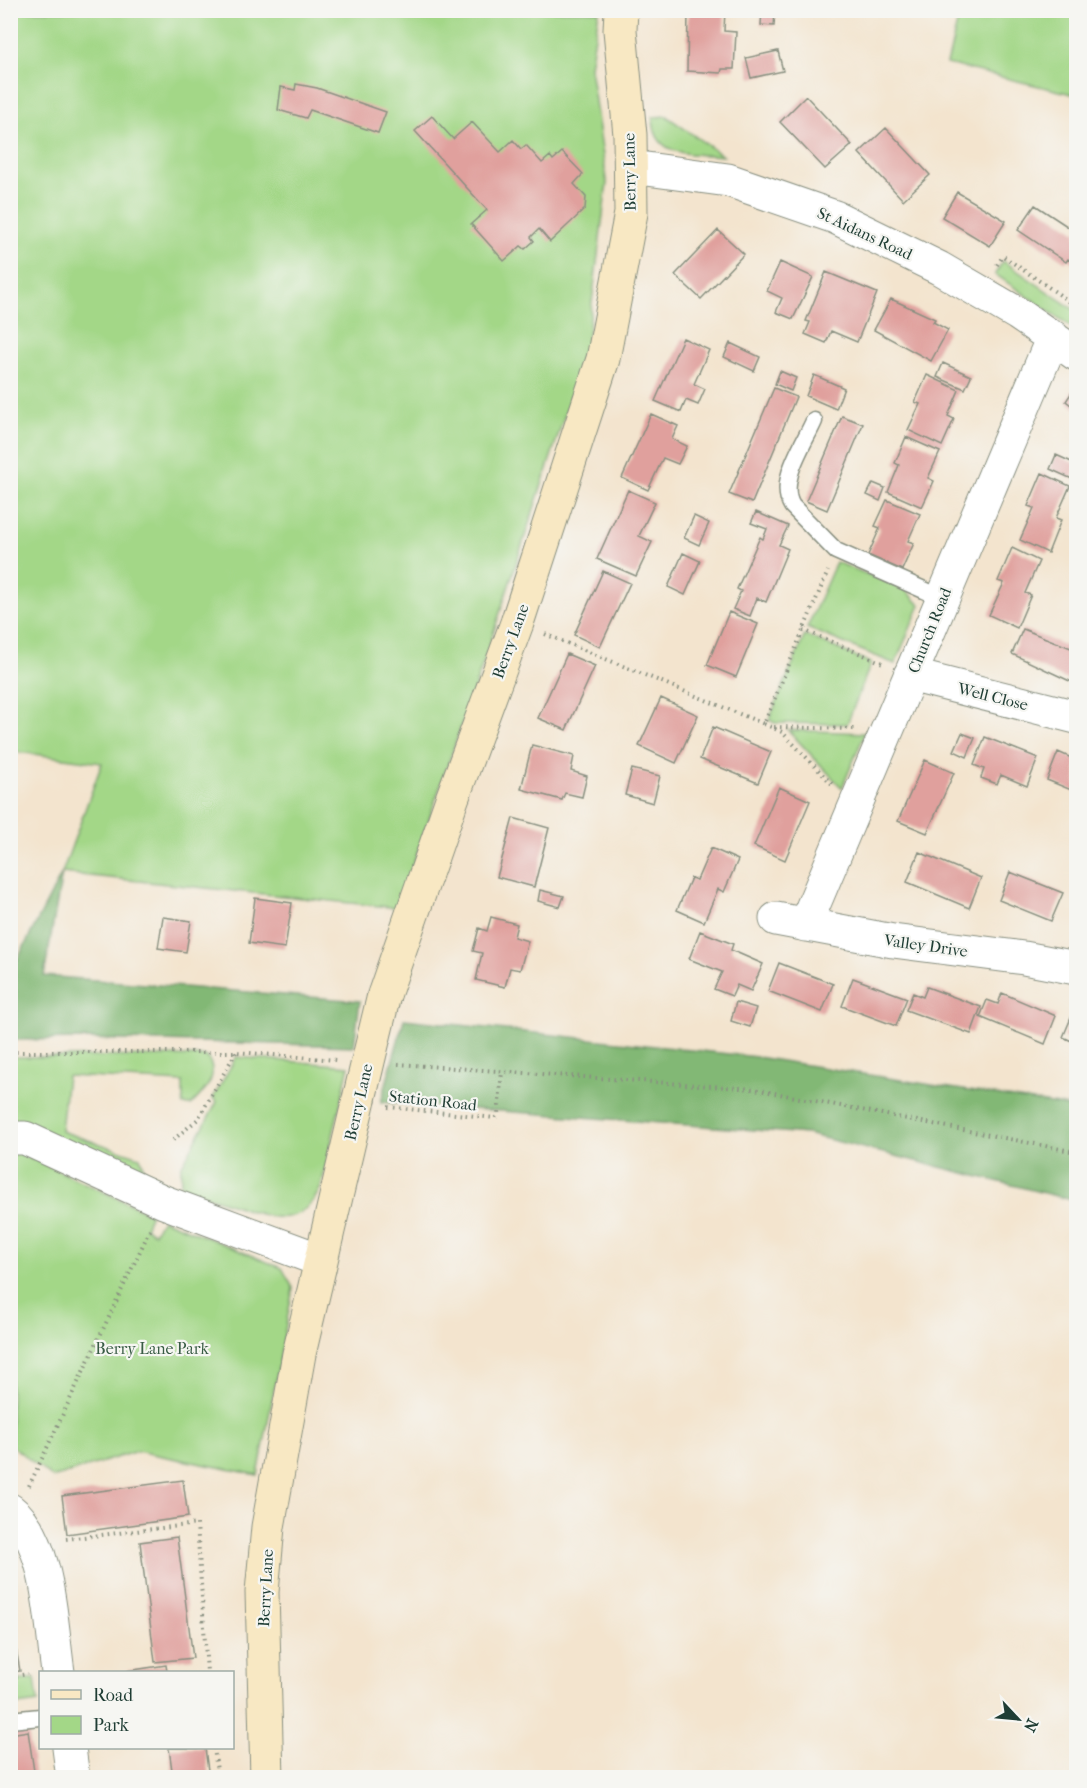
<svg xmlns="http://www.w3.org/2000/svg" width="1087" height="1788" font-family="'IM FELL French Canon',serif">
	<rect width="100%" height="100%" fill="#f6f6f2"/>
	<filter id="ink" filterUnits="userSpaceOnUse"><feTurbulence type="fractalNoise" baseFrequency=".0167" numOctaves="2"/><feDisplacementMap in="SourceGraphic" scale="12" xChannelSelector="R" yChannelSelector="G"/><feConvolveMatrix kernelMatrix="1 2 1 2 8 2 1 2 1" color-interpolation-filters="sRGB"/></filter>
	<filter id="wash" filterUnits="userSpaceOnUse"><feTurbulence type="fractalNoise" baseFrequency=".008" numOctaves="4" result="noise"/><feDisplacementMap in="SourceGraphic" scale="24" xChannelSelector="R" yChannelSelector="G"/><feGaussianBlur stdDeviation="1.35" result="paint"/><feColorMatrix in="noise" values="0 0 0 0 0 0 0 0 0 0 0 0 0 0 0 0 0 1.4 0 .05"/><feComposite in="paint" operator="in"/></filter>
	<g filter="url(#wash)">
		<rect width="100%" height="100%" fill="#f3e4ce"/>
		<path fill="#a3d787" stroke="#618a5e" stroke-width="1.5" d="M11,11H599L590,67L607,183L586,350L489,646L398,908L62,873L102,763L11,751Z
			M960,11H1076V95L947,64Z
			M668,116V117L723,156C691,153 653,159 653,117Z
			M1003,261L1076,311V330L995,274Z
			M836,562L905,589L920,605L895,664L807,628Z
			M805,635L871,663L847,724L775,723L769,720Z
			M788,730L865,733L842,788Z
			M206,1056C222,1075 204,1092 191,1105H183V1082L67,1076L61,1131L140,1157L146,1176L11,1124L10,1057Z
			M236,1057L349,1066L321,1187C301,1231 270,1218 234,1205C216,1199 198,1193 181,1187V1167L217,1102L213,1098Z
			M10,1148L151,1214L145,1228L154,1233L162,1219L282,1268L293,1288L258,1475L137,1451L53,1478L11,1445Z
			M35,1678L38,1702L11,1706V1682Z"/>
		<path fill="#82b874" stroke="#507a54" stroke-width="1.5" d="M62,873L44,976L360,1001L354,1046L84,1039L11,1040V972Z
			M404,1019L757,1057L1076,1108V1201L807,1134L381,1102Z"/>
		<g id="blocks">
			<path fill="#e0a09d" d="M688,10H725L724,31L736,32L734,69H722L721,73L687,71Z
				M762,10H775L774,26L761,25Z
				M778,51L783,71L751,78L746,58Z
				M296,84L317,88L386,112L378,133L310,110L306,118L278,110L281,87L295,90Z
				M806,96L852,145L825,169L780,122Z
				M432,116L453,139L472,122L500,152L513,140L521,149L526,145L542,163L550,156L553,160L562,152L583,174L574,184L586,197L585,209L550,242L539,229L531,237L534,241L525,249L521,246L504,261L471,224L487,210L415,131Z
				M886,128L930,175L903,200L859,153Z
				M957,192L1006,221L990,246L942,217Z
				M1035,205L1076,232V265L1068,259L1066,262L1018,230Z
				M718,230L744,254L701,299L675,275Z
				M780,262L813,277L793,319L776,312L782,298L767,291Z
				M826,272L877,293L857,342L831,331L826,343L805,334L810,322L806,321Z
				M891,299L935,319L933,322L948,330L931,361L874,330Z
				M683,338L709,350L694,384L705,389L698,405L686,400L681,412L655,401Z
				M730,343L760,357L754,371L724,357Z
				M943,363L971,376L965,389L937,377Z
				M780,371L796,378L791,391L775,384Z
				M814,375L844,388L836,409L806,396Z
				M927,375L959,390L948,416L954,419L942,446L908,430L920,404L915,402Z
				M774,388L796,397L752,503L729,494Z
				M1074,389L1076,390V409L1066,401Z
				M651,414L678,426L672,439L687,446L678,464L663,458L648,490L622,478Z
				M842,416L863,424L827,510L806,501Z
				M906,437L940,452L928,478L934,481L922,507L888,492L899,465L895,463Z
				M1056,455L1076,464L1072,479L1050,469Z
				M1042,473L1070,486L1056,518L1061,520L1048,553L1020,540L1034,508L1028,506Z
				M873,483L885,488L880,501L867,495Z
				M628,490L655,502L639,536L652,542L636,576L597,559Z
				M887,500L920,514L908,541L914,543L902,570L868,555L880,528L875,526Z
				M756,512L788,526L779,545L788,549L766,602L757,598L750,616L733,609L741,591L737,589L760,537L763,539L767,529L751,523Z
				M694,516L709,523L699,545L684,538Z
				M1012,548L1039,561L1025,593L1031,595L1017,628L989,615L1004,583L998,581Z
				M683,553L700,561L685,595L668,587Z
				M603,571L630,583L600,647L574,635Z
				M729,612L758,624L736,677L707,665Z
				M1023,629L1076,650L1074,683L1012,654Z
				M567,654L595,666L566,730L538,718Z
				M661,698L698,715L676,763L639,746Z
				M713,727L771,752L758,783L700,759Z
				M962,733L975,738L967,757L954,751Z
				M985,737L1038,758L1027,786L1001,775L997,784L981,778L984,769L974,765Z
				M532,745L574,756L571,771L587,776L582,797L565,793L562,800L521,789Z
				M1058,752L1076,760V792L1047,780Z
				M925,760L954,773L927,833L898,821Z
				M632,769L660,776L653,803L625,795Z
				M779,787L810,801L785,860L754,846Z
				M513,818L549,828L534,887L497,877Z
				M711,848L738,860L724,892L718,889L704,922L677,910L691,878L697,880Z
				M919,852L981,878L969,908L907,882Z
				M1010,872L1063,893L1051,921L999,900Z
				M540,890L564,896L560,907L538,901Z
				M255,898L292,903L285,948L249,943Z
				M163,917L191,921L186,952L158,948Z
				M491,917L517,924L514,937L528,941L520,970L510,968L505,987L476,980L482,953L473,951L479,928L487,931Z
				M700,931L733,944L731,950L763,964L751,991L737,985L732,996L714,989L722,972L689,959Z
				M779,963L833,984L822,1012L768,991Z
				M853,978L907,998L896,1026L842,1006Z
				M927,987L981,1007L971,1034L906,1010L913,993L923,997Z
				M1002,993L1056,1016L1045,1044L980,1017L987,1000L998,1004Z
				M736,1002L756,1008L750,1027L731,1021Z
				M1076,1006V1043L1063,1037Z
				M183,1480L188,1517L67,1534L62,1496Z
				M177,1537L193,1658L155,1662L140,1542Z
				M10,1614L20,1671L10,1672Z
				M166,1665L167,1672H127V1671Z
				M28,1731L35,1778H10V1734Z
				M169,1748H205L209,1778H173Z"/>
		</g>
	</g>
	<g filter="url(#ink)">
		<use href="#blocks" fill-opacity="0" stroke="#899081" stroke-width="1.5"/>
		<g fill="none" stroke-linecap="round" stroke-linejoin="round">
			<defs>
				<path id="lane" d="M814,421C804,444 777,482 792,506L836,551L942,598
					M10,1720L40,1717"/>
				<path id="street" d="M632,167L728,180L835,217L939,268L1018,314L1076,354
					M910,675L1076,717
					M776,919L893,941L1024,958L1076,968
					M805,925L1053,337
					M10,1138H25L164,1202L320,1260
					M10,1510C50,1540 51,1626 58,1672
					M69,1748L73,1778"/>
				<path id="secondary" d="M384,995L452,799L517,623L603,359L631,213L630,135L620,30L621,10
					M267,1778L262,1592L268,1527L299,1354L359,1099"/>
			</defs>
			<use href="#lane" stroke="#899081" stroke-width="19"/>
			<use href="#street" stroke="#899081" stroke-width="35"/>
			<use href="#secondary" stroke="#899081" stroke-width="35"/>
			<path stroke="#899081" stroke-width="4" stroke-dasharray="1.5 4.5" stroke-linecap="butt" d="M997,265L1003,256L1076,306
				M803,630L883,663
				M545,634L764,724L828,571
				M764,724L782,732L832,784
				M774,727L854,729
				M10,1052H236L336,1060
				M398,1064L754,1089L1076,1152
				M388,1107L495,1118L498,1114L502,1071
				M173,1140L198,1119L236,1052
				M29,1486L150,1230
				M66,1539L197,1524L207,1672
				M10,1677L28,1674
				M214,1748L218,1778"/>
			<use href="#lane" stroke="#fff" stroke-width="16"/>
			<use href="#street" stroke="#fff" stroke-width="33"/>
			<use href="#secondary" stroke="#f8e8c3" stroke-width="33"/>
			<defs>
				<path id="secondary-bridge" d="M359,1099L384,995"/>
			</defs>
			<use href="#secondary-bridge" stroke="#899081" stroke-width="35" stroke-linecap="butt"/>
			<use href="#secondary-bridge" stroke="#f8e8c3" stroke-width="33"/>
		</g>
	</g>
	<g text-anchor="middle" stroke-width="4.5" stroke-linejoin="round" paint-order="stroke">
		<g font-size="16" fill="#1f3d34" stroke="#f6f6f2">
			<text transform="translate(629 172) rotate(-91)" y="6">Berry Lane</text>
			<text transform="translate(865 233) rotate(25)" y="6">St Aidans Road</text>
			<text transform="translate(929 630) rotate(-68)" y="6">Church Road</text>
			<text transform="translate(510 641) rotate(-70)" y="6">Berry Lane</text>
			<text transform="translate(993 696) rotate(14)" y="6">Well Close</text>
			<text transform="translate(926 945) rotate(8)" y="6">Valley Drive</text>
			<text transform="translate(433 1100) rotate(6)" y="6">Station Road</text>
			<text transform="translate(358 1102) rotate(-77)" y="6">Berry Lane</text>
			<text transform="translate(265 1588) rotate(-87)" y="6">Berry Lane</text>
		</g>
		<g font-size="16" fill="#395c45" stroke="#f6f6f2">
			<text x="152" y="1354">Berry Lane Park</text>
		</g>
	</g>
	<rect width="1087" height="1788" fill="none" stroke="#f6f6f2" stroke-width="36"/>
	<rect x="39" y="1671" width="195" height="78" fill="#f6f6f2" stroke="#a0aca6" stroke-width="1.5"/>
	<rect x="51" y="1690" width="30" height="9" fill="#f8e8c3" stroke="#a0aca6" stroke-width="1.5"/>
	<text x="93" y="1701" font-size="18" fill="#1f3d34">Road</text>
	<rect x="51" y="1716" width="30" height="18" fill="#a3d787" stroke="#a0aca6" stroke-width="1.5"/>
	<text x="93" y="1731" font-size="18" fill="#1f3d34">Park</text>
	<g transform="translate(1018 1719) rotate(116)" stroke="#f6f6f2" stroke-width="4.5" paint-order="stroke">
	<path d="M0-4.5L10 22L0 15L-10 22Z" fill="#1f3d34"/>
	<text y="-9" font-size="16" font-weight="bold" text-anchor="middle" fill="#1f3d34">N</text>
	</g>
</svg>
